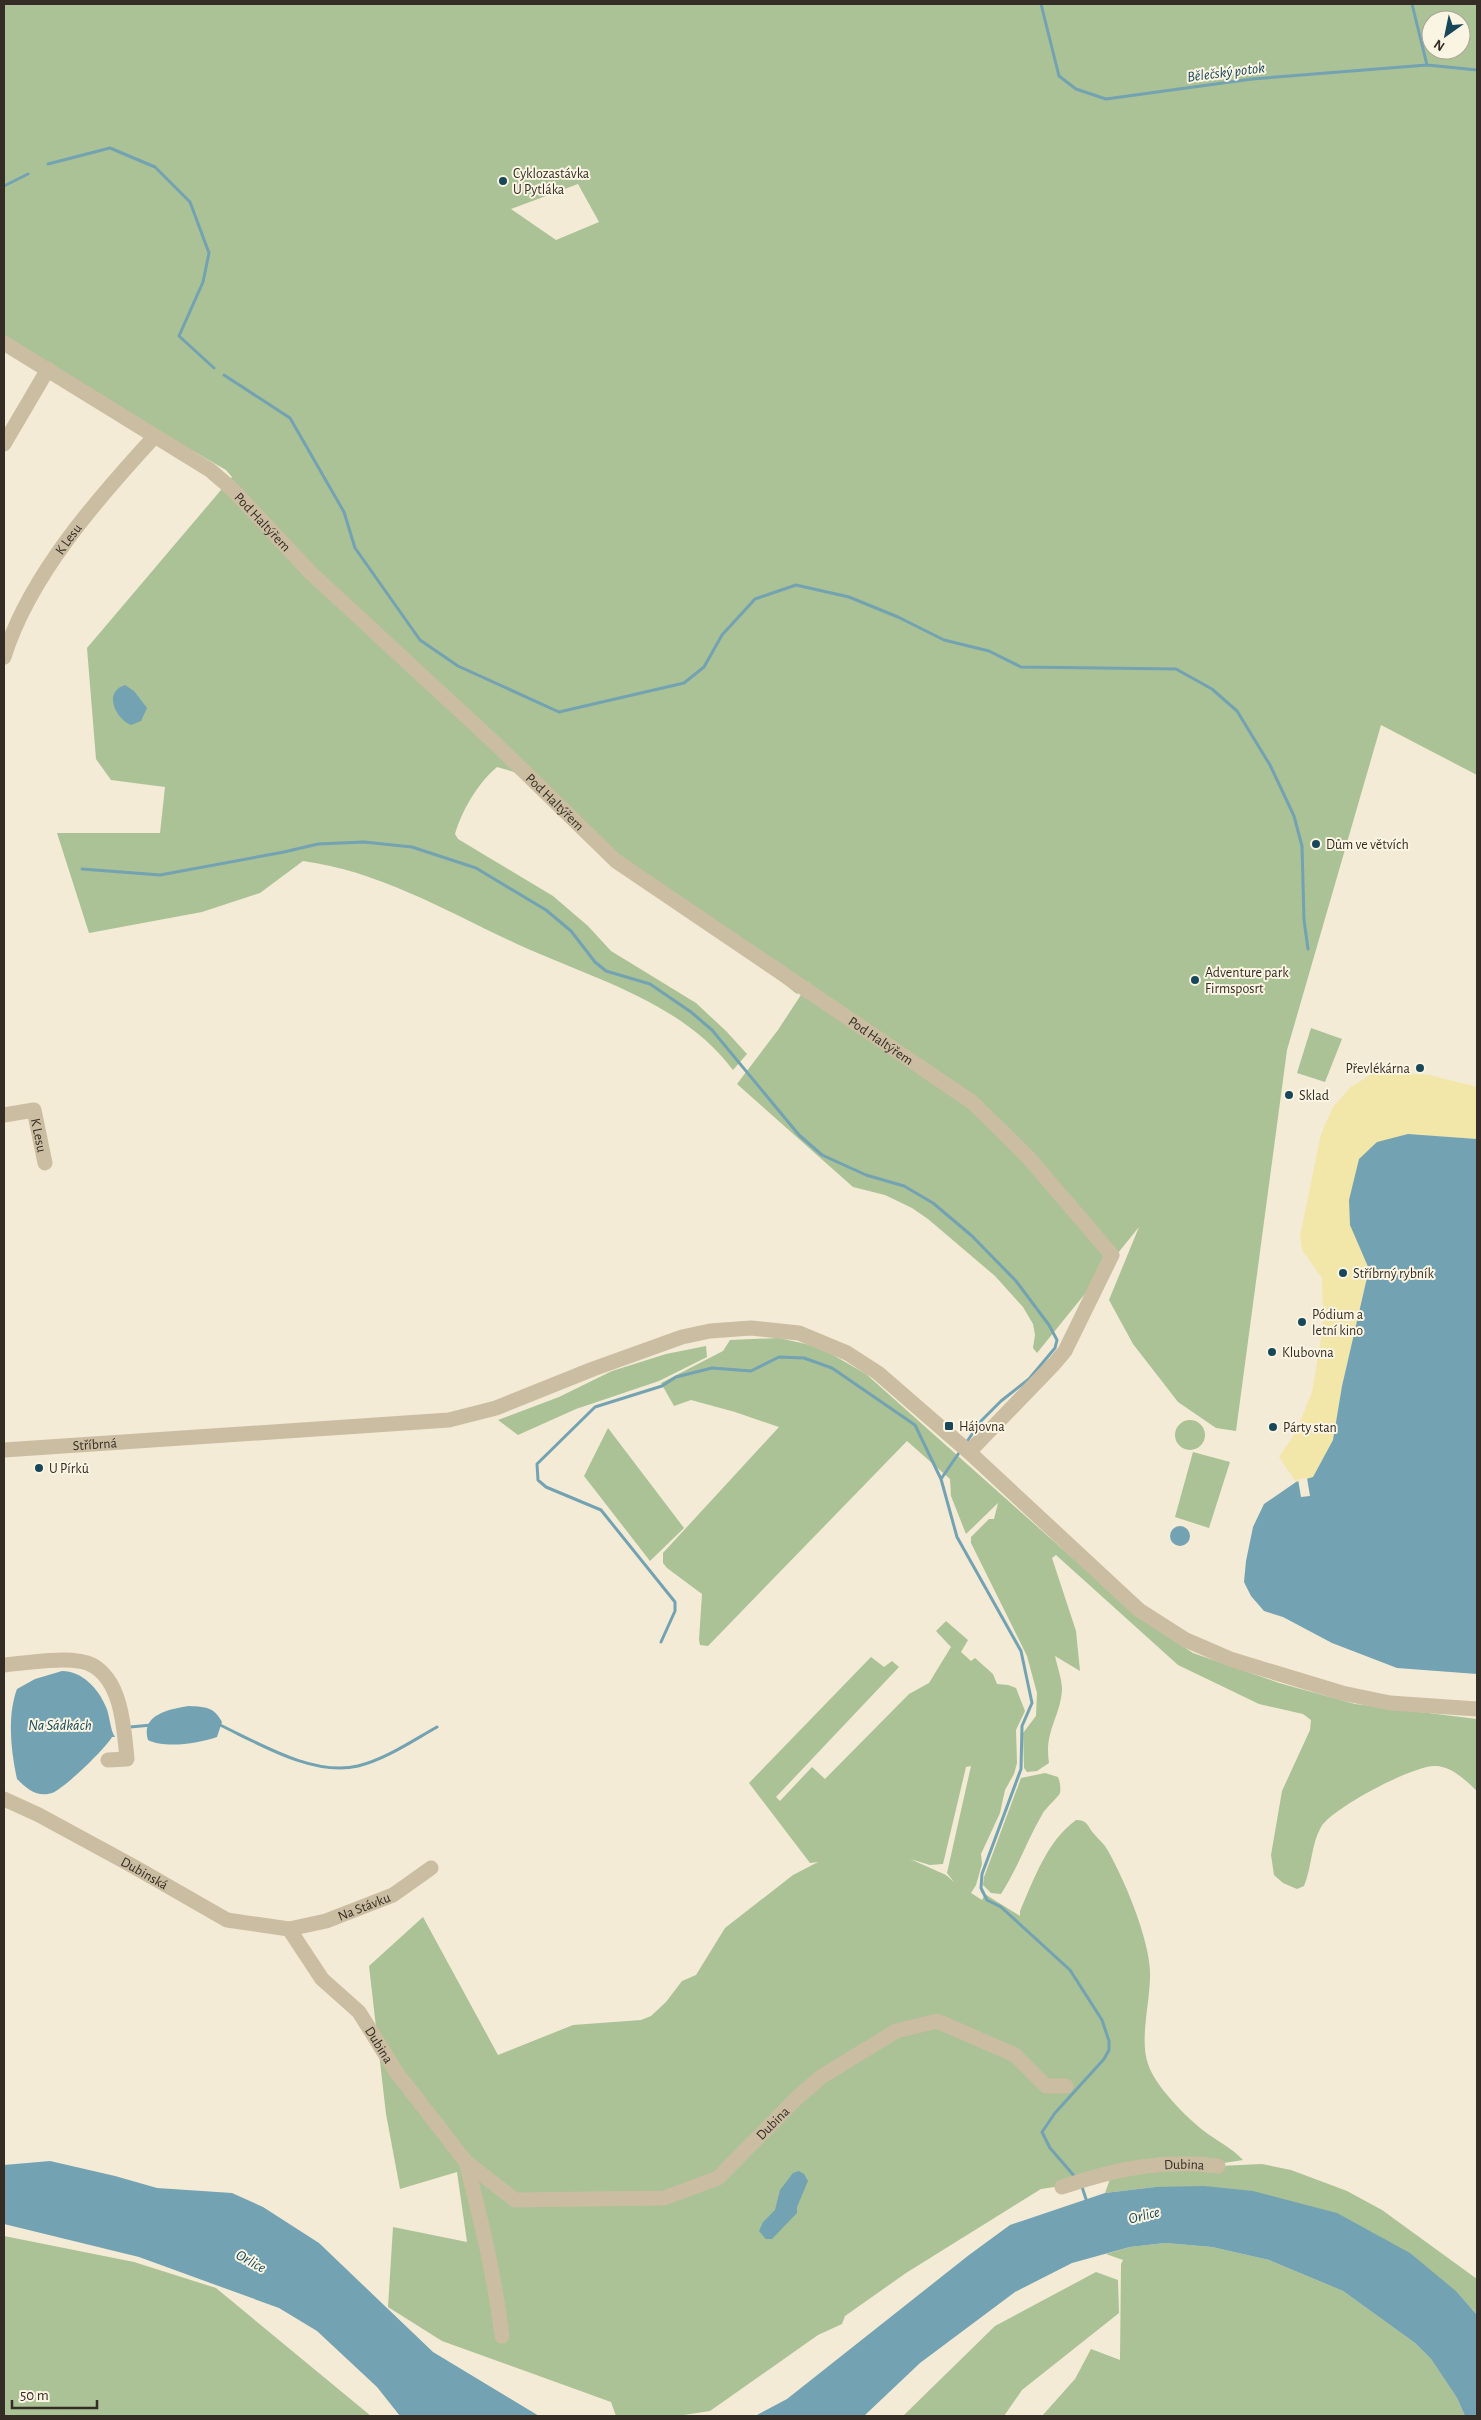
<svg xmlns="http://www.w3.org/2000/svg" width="1481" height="2420" font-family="'Alegreya Sans',sans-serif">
	<rect width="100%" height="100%" fill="#f3ebd6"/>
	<path fill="#aac295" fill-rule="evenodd" d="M4,4H1477V775L1381,725L1287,1050L1236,1431L1216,1428L1178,1402L1133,1344L1109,1300L1139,1227L1037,1353L1033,1348L1035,1335L1033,1324L1023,1307L995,1276L928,1219L912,1208L885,1195L853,1187L737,1084L778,1030L810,981L797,994L514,772L497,767C478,783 462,810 455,834L458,839L553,896L588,926L611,951L696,1003L726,1031L747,1054L733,1070C681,1001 593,979 517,944C448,912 379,871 303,861L260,893L202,912L89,933L57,833H160L165,787L111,780L96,759L87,648L232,477L226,470L4,341ZM1431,20H1461V50H1431ZM578,184L599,222L556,240L511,209Z
		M1311,1028L1342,1039L1325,1082L1297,1073Z
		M779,1338L819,1347L866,1374L1142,1620L1193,1653L1279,1683L1355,1704L1477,1719V1791C1466,1781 1452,1766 1435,1766C1414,1765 1332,1808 1321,1827C1311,1844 1312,1867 1304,1886L1297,1889L1283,1883L1274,1875L1271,1855L1282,1791L1310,1730L1311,1720L1303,1714L1259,1704L1178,1665L1056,1555L1052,1558L1076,1631L1080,1671L1055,1656C1057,1666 1062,1679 1062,1690C1060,1718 1044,1731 1049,1763L1037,1771L1027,1772L1024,1768L1023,1733L1036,1716L1037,1693L1027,1656L971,1543V1537L989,1519H994L998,1503L966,1534L951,1496L950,1479L907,1441L708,1646L700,1645L699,1640L702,1594L667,1568L663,1563V1553L779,1427L735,1412L691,1400L674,1406L661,1383L723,1351L730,1340Z
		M706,1346L707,1357L659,1381L576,1409L518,1435L498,1420L559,1397L612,1371L666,1354Z
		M1175 1435a15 15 0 1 1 30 0a15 15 0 1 1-30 0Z
		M608,1428L684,1528L650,1561L584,1476Z
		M1193,1452L1230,1462L1209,1528L1175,1517Z
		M946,1621L968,1640L961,1652L971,1661L975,1658L993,1674L997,1684L1008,1685L1016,1688L1025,1711L1016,1730L1017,1763L1014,1774L1005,1790L1000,1813L981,1854L982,1864L976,1885L971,1893L982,1900L984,1896L980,1891L1020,1916V1911C1034,1879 1047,1841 1076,1820C1088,1819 1088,1828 1095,1835C1098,1839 1102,1842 1105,1846C1123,1875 1149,1938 1150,1971C1151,2000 1139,2039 1148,2064C1155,2086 1186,2117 1204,2131C1217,2141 1232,2148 1243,2160L1198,2167L1262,2164L1291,2170L1347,2191L1382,2210L1477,2279V2315L1457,2292L1155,2187L1105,2193L1110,2179L1041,2189L906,2273L845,2316L842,2324L818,2335L710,2411L677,2416H616L611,2402L442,2341L388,2307L393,2227L467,2242L457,2172L400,2189L386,2114L369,1966L423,1917L498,2055L573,2025L641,2020L651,2016L666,2002L682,1981L696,1975L725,1928L793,1875L818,1862L810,1863L749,1783L871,1657L884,1667L892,1661L899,1667L776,1797L780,1801L812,1767L825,1779L909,1694L929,1683L951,1647L936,1631ZM971,1766L947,1873L954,1882L946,1875L910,1859L930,1865L943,1864L966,1767Z
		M1045,1773L1058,1777C1060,1782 1061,1788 1060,1793C1059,1796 1047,1807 1043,1813C1027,1840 1018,1868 1001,1894L991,1893L983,1885L984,1877L1021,1778Z
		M4,2236L134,2262L216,2288L371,2416H4Z
		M1165,2243L1212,2247L1269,2260L1343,2291L1415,2343L1431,2359L1457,2398L1465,2416H1042L1075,2379L1091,2349L1120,2360L1121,2264L1123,2260L1106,2254L1130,2247Z
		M1096,2272L1118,2280L1119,2313L1022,2390L1004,2416H903L995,2326Z"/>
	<path fill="#f2e7a9" d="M1376,1071L1430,1075L1477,1087V1139L1408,1134L1350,1224L1369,1269L1342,1386L1333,1440L1313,1477L1296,1482L1279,1457L1296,1432L1312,1392L1323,1327L1322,1278L1302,1250L1300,1236L1321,1134L1333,1107L1351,1087Z"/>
	<path fill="#73a2b2" d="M125,685L134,691L147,708L141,721L131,725C115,718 103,692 125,685Z
		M1408,1134L1477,1139V1674L1397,1668L1332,1643L1283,1617L1264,1611L1251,1596L1244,1582L1246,1561L1253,1527L1264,1504L1296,1482L1313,1477L1333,1440L1342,1386L1369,1269L1350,1225L1349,1200L1359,1159L1377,1142Z
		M1170 1536a10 10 0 1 1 20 0a10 10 0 1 1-20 0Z
		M62,1671C82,1671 98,1688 106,1707C110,1716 110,1730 115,1737H112C105,1749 65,1788 52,1793C37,1798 26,1788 17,1779C11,1751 7,1716 17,1689L35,1679Z
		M189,1706C206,1707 214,1707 222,1722L217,1737C200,1743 165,1749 148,1740C140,1714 171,1709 189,1706Z
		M50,2161L115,2176L157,2188L232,2193L263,2207L319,2243L433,2352L539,2416H400L377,2387L317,2331L279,2308L139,2257L4,2224V2165Z
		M799,2171L804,2174L808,2181L797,2207V2213L772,2239H766L759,2231L763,2222L775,2210L780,2190L793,2173Z
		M1204,2186L1253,2191L1337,2213L1410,2253L1457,2292L1477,2315V2416H1465L1457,2398L1431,2359L1415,2343L1343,2291L1269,2260L1212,2247L1165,2243L1130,2247L1072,2263L1015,2292L920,2363L864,2416H755L787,2399L969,2255L1010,2225L1105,2193L1155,2187Z"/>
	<path fill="#f3ebd6" d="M1307,1478L1310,1496L1301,1497L1298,1479Z"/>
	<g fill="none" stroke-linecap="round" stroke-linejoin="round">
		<path stroke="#73a2b2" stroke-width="3" d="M1041,4L1059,76L1076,89L1106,99L1252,79L1427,65L1477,70
			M1412,4L1427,65
			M48,164L110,148L155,167L190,202L209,253L203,282L179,336L214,368
			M4,186L28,174
			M224,375L290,418L344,512L355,548L420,640L458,666L559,712L684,683L704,667L722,635L755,599L796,585L849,597L898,617L944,640L989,651L1021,667L1176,669L1212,689L1237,711L1270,765L1294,816L1302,846L1304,920L1308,949
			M82,869L160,875L284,852L318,844L364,842L412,847L476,868L546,910L571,931L595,962L606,971L650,984L691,1012L712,1030L799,1135L822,1155L866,1175L904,1186L933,1203L972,1236L1016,1281L1049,1325L1057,1340L1055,1348L1029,1379L1001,1401L981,1421L966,1443
			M941,1479L961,1450
			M661,1642L675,1611V1602L601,1510L546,1487L538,1480L537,1464L595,1407L662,1386L676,1377L712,1368L751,1371L779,1357L804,1358L832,1368L915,1425L941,1479L957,1537L1021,1651L1032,1703L1022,1726L1021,1769L982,1874L981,1888L987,1900L1001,1907L1070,1970L1102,2020L1109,2041V2050L1104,2059L1055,2113L1042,2132L1050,2148L1076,2178
			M220,1725C258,1743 314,1777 358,1766C386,1759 412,1741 437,1727
			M130,1727L152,1725
			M1081,2184L1087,2202"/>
		<g stroke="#cbbda1" stroke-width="15">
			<path id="s1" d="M4,343L210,470L232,489L311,573L497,745L616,861L972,1102L1027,1156L1112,1255L1065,1351L1054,1364L969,1452"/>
			<path d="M4,444L48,369"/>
			<path id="s2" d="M4,657C29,576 98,498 155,436"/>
			<path id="s3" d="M4,1115L34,1110L45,1163"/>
			<path id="s4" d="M4,1450L449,1420L496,1408L593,1369L682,1337L710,1331L751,1328L799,1333L847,1353L878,1373L969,1452L1139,1610L1186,1640L1230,1659L1342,1693L1390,1703L1477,1709"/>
			<path d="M4,1665C25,1663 73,1655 92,1665C122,1681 124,1729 127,1759L108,1760"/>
			<path id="s5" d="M4,1799L39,1815L131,1865L227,1920L289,1929L326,1921L393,1895L431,1868"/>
			<path id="s6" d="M289,1929L322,1979L359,2012L397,2073L466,2162L515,2200L664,2198L718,2178L798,2097L821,2077L896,2031L937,2021L1015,2055L1046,2086H1066"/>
			<path d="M466,2162C481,2220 495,2277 502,2336"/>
			<path id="s7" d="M1062,2187C1115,2169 1163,2159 1218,2166"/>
		</g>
	</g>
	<g fill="#174759" stroke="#faf4e2" stroke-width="2">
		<circle cx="503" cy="181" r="5"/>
		<circle cx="1316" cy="844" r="5"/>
		<circle cx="1195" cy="980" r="5"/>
		<circle cx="1420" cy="1068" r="5"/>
		<circle cx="1289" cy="1095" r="5"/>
		<circle cx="1343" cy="1273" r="5"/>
		<circle cx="1302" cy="1322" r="5"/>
		<circle cx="1272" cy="1352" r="5"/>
		<rect x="944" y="1421" width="10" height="10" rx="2.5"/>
		<circle cx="1273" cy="1427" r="5"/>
		<circle cx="39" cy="1468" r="5"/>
	</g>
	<g text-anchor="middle" stroke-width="4" stroke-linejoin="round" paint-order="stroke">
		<g font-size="14" fill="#352d25" stroke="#faf4e2" text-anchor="start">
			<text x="513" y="178">Cyklozastávka<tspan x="513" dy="16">U Pytláka</tspan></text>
			<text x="1326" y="849">Dům ve větvích</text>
			<text x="1205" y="977">Adventure park<tspan x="1205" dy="16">Firmsposrt</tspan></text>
			<text x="1410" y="1073" text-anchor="end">Převlékárna</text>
			<text x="1299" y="1100">Sklad</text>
			<text x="1353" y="1278">Stříbrný rybník</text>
			<text x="1312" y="1319">Pódium a<tspan x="1312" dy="16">letní kino</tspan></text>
			<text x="1282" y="1357">Klubovna</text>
			<text x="959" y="1431">Hájovna</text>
			<text x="1283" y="1432">Párty stan</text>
			<text x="49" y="1473">U Pírků</text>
		</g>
		<g font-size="14" fill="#352d25" stroke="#faf4e2">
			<text dy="5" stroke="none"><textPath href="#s1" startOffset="316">Pod Haltýřem</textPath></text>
			<text dy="5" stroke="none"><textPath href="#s2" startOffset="135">K Lesu</textPath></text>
			<text dy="5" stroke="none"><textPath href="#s1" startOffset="721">Pod Haltýřem</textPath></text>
			<text dy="5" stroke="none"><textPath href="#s1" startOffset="1126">Pod Haltýřem</textPath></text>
			<text dy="5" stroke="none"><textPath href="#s3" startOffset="56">K Lesu</textPath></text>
			<text dy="5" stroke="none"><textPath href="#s4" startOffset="91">Stříbrná</textPath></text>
			<text dy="5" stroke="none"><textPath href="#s5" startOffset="159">Dubinská</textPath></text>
			<text dy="5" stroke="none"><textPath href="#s5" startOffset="395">Na Stávku</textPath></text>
			<text dy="5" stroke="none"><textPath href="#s6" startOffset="148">Dubina</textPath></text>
			<text dy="5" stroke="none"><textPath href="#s6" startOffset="640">Dubina</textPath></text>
			<text dy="5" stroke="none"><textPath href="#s7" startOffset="125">Dubina</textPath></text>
		</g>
		<g font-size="15" font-style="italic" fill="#174759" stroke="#faf4e2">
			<text transform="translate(1226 72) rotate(-7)" y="5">Bělečský potok</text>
			<text x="60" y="1730">Na Sádkách</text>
			<text transform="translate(1144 2215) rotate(-14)" y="5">Orlice</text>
			<text transform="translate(251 2261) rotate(29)" y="5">Orlice</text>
		</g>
	</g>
	<rect width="1481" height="2420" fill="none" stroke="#352d25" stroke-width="10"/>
	<g transform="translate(1446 35) rotate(213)"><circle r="24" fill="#faf4e2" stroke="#aba496"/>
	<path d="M0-4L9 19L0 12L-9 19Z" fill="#174759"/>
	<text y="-8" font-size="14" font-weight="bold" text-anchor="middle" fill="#352d25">N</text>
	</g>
	<path d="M12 2400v8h85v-8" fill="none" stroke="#352d25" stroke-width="2.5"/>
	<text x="20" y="2400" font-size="15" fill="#352d25" stroke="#faf4e2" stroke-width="4" paint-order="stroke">50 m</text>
</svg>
